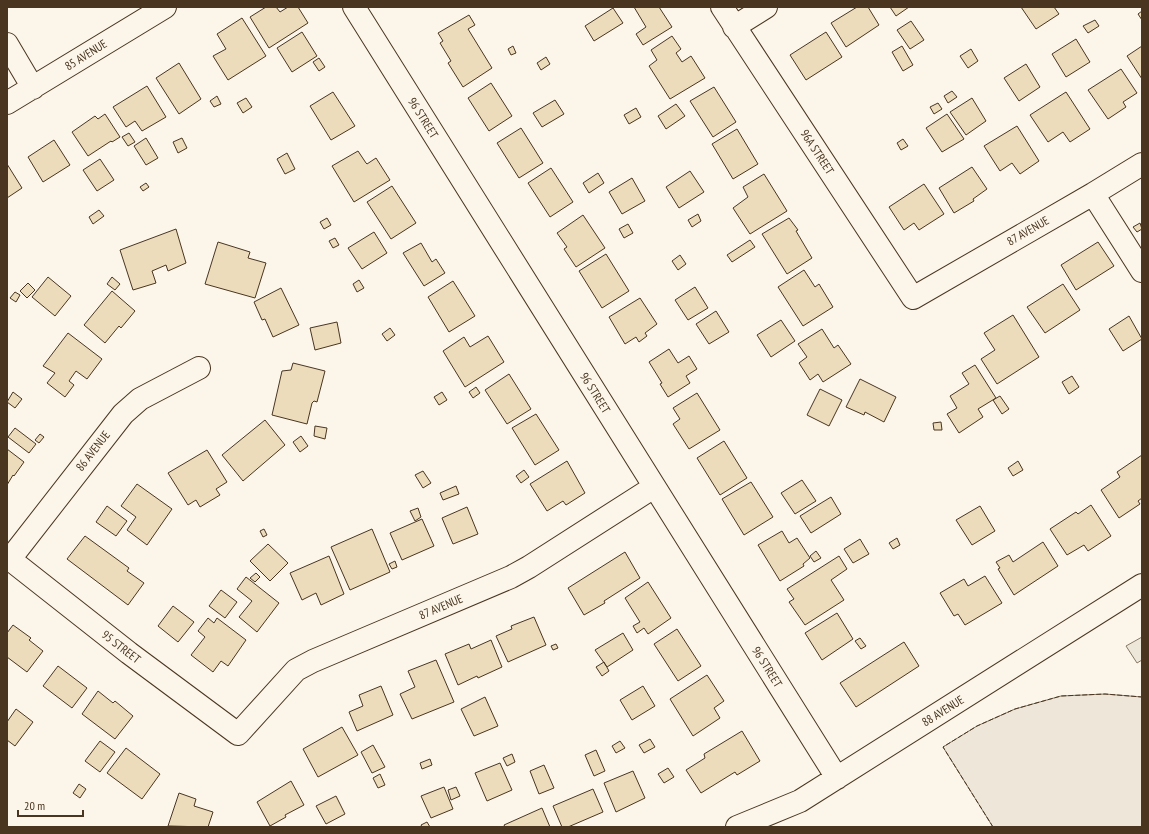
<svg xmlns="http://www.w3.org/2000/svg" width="1149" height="834" font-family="'PT Sans Narrow',sans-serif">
	<rect width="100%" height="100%" fill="#fbf6e9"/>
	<path fill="#ede6d9" stroke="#887966" d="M1105,694L1142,697V827H993L943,747L977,726L1015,709L1061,696Z"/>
	<path fill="#ede7d9" stroke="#887966" d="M1142,637V660L1137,663L1126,646Z"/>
	<path fill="#ecdcbc" stroke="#4a3520" d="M266,7H276L280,12L288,7H298L308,23L269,48L250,17Z
		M634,7H659L672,27L643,45L636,34L646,27Z
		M857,7H868L879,25L846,47L831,23Z
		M890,7H909L896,16Z
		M1021,7H1054L1059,14L1036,29Z
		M613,8L623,23L594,41L585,26Z
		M1142,11V20L1138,14Z
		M469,15L475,25L468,29L492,68L463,87L448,63L451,61L440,43L443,41L438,33Z
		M242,18L266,56L228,80L213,56L226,49L217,34Z
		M1095,20L1099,26L1088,33L1083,26Z
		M911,21L924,40L910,49L897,30Z
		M302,32L317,56L292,72L277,48Z
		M826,32L842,57L806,80L790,55Z
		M672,36L681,49L676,53L682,62L691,56L705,78L670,99L649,66L657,60L651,50Z
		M1076,39L1090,62L1066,77L1052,54Z
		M513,46L516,53L511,55L508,49Z
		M902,46L913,65L903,71L892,52Z
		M1142,46V79L1127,56Z
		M971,49L978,61L968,68L960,56Z
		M546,57L550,64L541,70L537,63Z
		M319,58L325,67L319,71L313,62Z
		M179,63L201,99L179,114L156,78Z
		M1026,64L1040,87L1019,101L1004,78Z
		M1121,69L1137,93L1123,102L1126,107L1108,119L1088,90Z
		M491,83L512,116L489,131L468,98Z
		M147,86L166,117L142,131L135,121L126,127L113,107Z
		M714,87L736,122L713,137L690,101Z
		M952,91L957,97L948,103L944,96Z
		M333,92L355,126L331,140L310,106Z
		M1066,92L1090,129L1070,142L1063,132L1048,142L1030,115Z
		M217,96L221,104L214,107L210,101Z
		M246,98L252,107L243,113L237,103Z
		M972,98L986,121L966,135L950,112Z
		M555,100L564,114L542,127L533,113Z
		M938,103L942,109L934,114L930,107Z
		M676,104L685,116L666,129L658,116Z
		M636,108L641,117L629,124L624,115Z
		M105,114L120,137L112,142L111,141L88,156L72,132L95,116L98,119Z
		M947,114L964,139L942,152L926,128Z
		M1017,126L1039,161L1020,174L1012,163L1000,171L984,146Z
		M521,128L543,163L519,178L497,143Z
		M737,129L758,164L733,179L712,144Z
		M129,133L135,142L128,146L122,137Z
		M146,138L158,158L146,165L134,146Z
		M182,138L187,148L178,153L173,142Z
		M903,139L908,146L901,150L897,143Z
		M54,140L70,165L43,182L28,157Z
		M358,151L366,163L367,164L376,158L390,180L354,202L332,166Z
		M287,153L295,169L285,174L277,159Z
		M100,159L114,180L97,191L83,170Z
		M7,164L22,188L7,198Z
		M972,167L987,189L973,199L974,201L954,213L939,188Z
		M551,168L573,202L550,217L528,183Z
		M690,171L704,192L679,208L666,187Z
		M598,173L604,183L589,193L583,183Z
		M764,174L787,211L750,234L733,208L748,197L743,187Z
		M632,178L645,201L622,214L609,192Z
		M146,183L149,187L143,191L140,187Z
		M924,184L944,214L919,230L914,223L904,230L889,207Z
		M392,186L416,223L391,239L367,202Z
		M99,210L104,216L93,224L89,217Z
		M698,214L701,221L692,227L688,220Z
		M583,215L605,248L576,267L564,249L567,247L557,233Z
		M327,218L331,225L324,229L320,222Z
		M789,218L798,230L796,231L812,258L787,274L762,234Z
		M1140,223L1142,229L1137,232L1133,227Z
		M628,224L633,233L624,238L619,229Z
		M176,229L186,263L168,271L166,265L152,271L156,283L133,290L120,250Z
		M374,232L387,253L362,269L348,248Z
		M335,238L339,245L333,248L329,241Z
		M750,240L755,247L732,262L727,255Z
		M218,242L250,252L248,258L266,263L255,298L205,284Z
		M1098,242L1114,266L1076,290L1061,265Z
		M421,243L432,262L436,259L445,273L424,286L403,253Z
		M606,254L629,291L602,308L579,271Z
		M680,255L686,264L678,270L672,261Z
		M804,270L815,287L819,284L833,307L803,326L778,287Z
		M48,277L71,296L55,316L32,297Z
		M112,277L120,284L115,290L107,284Z
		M359,280L364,288L357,292L353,284Z
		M453,281L475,316L449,332L428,297Z
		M28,283L35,290L27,298L20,291Z
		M1063,284L1080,310L1045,333L1027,307Z
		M695,287L708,308L688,320L675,300Z
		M281,288L299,325L273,337L265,319L262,320L254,302Z
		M112,291L135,311L121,328L119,326L105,343L84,325Z
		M15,292L20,295L16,302L10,298Z
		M640,298L657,324L645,333L647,336L639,342L636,337L625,344L609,317Z
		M716,311L729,332L709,344L696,324Z
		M1013,315L1039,357L997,384L981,359L995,350L984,333Z
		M1129,316L1142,339L1123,351L1109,329Z
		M781,320L795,341L771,357L757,335Z
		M337,322L341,343L315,350L310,328Z
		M390,328L395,335L387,341L382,334Z
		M822,329L834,348L838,345L851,364L823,382L818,374L810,380L799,363L807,357L798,344Z
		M68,333L102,359L87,379L76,371L69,381L74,385L65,397L47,383L55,373L43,366Z
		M488,336L504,362L465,387L443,351L464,337L470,347Z
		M669,349L678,363L689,356L697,369L686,376L690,383L668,397L660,384L662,383L649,362Z
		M293,363L325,371L317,402L314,401L312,403L307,424L272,415L282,371L291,370Z
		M975,365L996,398L978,409L983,417L959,433L947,414L957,408L950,396L969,384L962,373Z
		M509,374L531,409L507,424L485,390Z
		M1072,376L1079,387L1069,394L1062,382Z
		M860,379L896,397L884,422L865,412L864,415L846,407Z
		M476,387L480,393L473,398L469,392Z
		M820,389L842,400L829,426L807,415Z
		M13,392L22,399L15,408L7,402Z
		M442,392L447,400L439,405L434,397Z
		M697,393L720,430L689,449L673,424L680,419L673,408Z
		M1000,396L1009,409L1002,414L993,400Z
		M536,414L559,450L535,465L512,428Z
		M265,420L285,445L243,481L222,455Z
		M941,422L942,430H934L933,423Z
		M315,426L327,428L325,439L314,436Z
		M15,428L36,444L29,453L8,437Z
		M40,434L44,437L39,443L35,440Z
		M301,436L308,446L300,452L293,442Z
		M724,441L747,478L720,495L697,458Z
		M7,449L24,462L14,476L13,475L7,485Z
		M207,450L227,482L216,489L220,495L200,507L196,500L188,505L168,473Z
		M1142,455V498L1138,501L1140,504L1119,518L1101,490L1120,477L1117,472Z
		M567,461L585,493L566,505L563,501L547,511L530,484Z
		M1018,461L1023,470L1013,476L1008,468Z
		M524,470L529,477L521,483L516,476Z
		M423,471L431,483L423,488L415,475Z
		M802,480L816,501L795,514L781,493Z
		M751,482L773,517L744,535L722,499Z
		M137,484L172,509L147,545L127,530L136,517L121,506Z
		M456,486L459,494L443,500L440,493Z
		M831,497L841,514L811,533L800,516Z
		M1091,505L1111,536L1088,551L1084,545L1067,555L1050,529L1076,512L1078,514Z
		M107,506L127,521L116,536L96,522Z
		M980,506L995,531L972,545L956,520Z
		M467,507L478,534L453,544L442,518Z
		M418,508L421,517L415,521L410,511Z
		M422,519L434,546L402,560L390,533Z
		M264,529L267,535L263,537L260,531Z
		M372,529L390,572L350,590L331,547Z
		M782,531L789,543L797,538L810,558L803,564L804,566L780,581L758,545Z
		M85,536L129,568L127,571L144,583L128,605L67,559Z
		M897,538L900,545L893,549L889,543Z
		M860,539L869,554L853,563L844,549Z
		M1043,542L1058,566L1014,595L998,569L1000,568L996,562L1009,555L1013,562Z
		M268,544L288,563L270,581L250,561Z
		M816,551L821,558L814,562L810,556Z
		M625,552L640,578L604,601L605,603L584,615L568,588Z
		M329,556L344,594L321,605L316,593L302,600L290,573Z
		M839,556L847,569L831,580L844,600L805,625L789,602L794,599L787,589Z
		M395,561L397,567L392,569L389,564Z
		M256,573L260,577L255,582L250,578Z
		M985,576L1002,603L965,625L958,614L954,616L940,593L964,579L968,586Z
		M246,577L279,603L257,632L239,617L252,601L237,589Z
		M648,582L671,618L648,634L644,628L637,633L633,626L640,622L625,598Z
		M221,590L237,602L225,618L209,606Z
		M173,606L194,622L178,642L158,626Z
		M837,613L853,639L822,660L805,633Z
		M534,617L546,645L508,662L496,636L512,629L511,626Z
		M208,618L214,623L217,618L246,640L228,666L221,661L213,672L191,655L205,637L198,631Z
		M13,625L31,638L29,640L43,651L27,672L7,657V633Z
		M677,629L701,666L678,681L654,644Z
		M623,633L633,650L607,667L595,650Z
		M860,638L866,646L861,649L855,641Z
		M491,640L502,667L478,678L477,676L458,685L445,654L469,644L471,649Z
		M904,642L919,666L856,707L840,683Z
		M556,644L558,648L553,650L551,646Z
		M436,660L454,702L412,719L400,694L415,687L408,671Z
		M604,662L609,671L602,676L596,667Z
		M58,666L87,688L72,708L43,686Z
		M707,675L724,701L714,708L720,718L693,736L670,699Z
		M381,686L393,715L357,731L349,712L363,706L359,695Z
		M643,686L655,706L632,720L620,700Z
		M98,691L113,703L115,701L133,716L115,739L82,714Z
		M485,697L498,726L474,736L461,709Z
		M16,709L33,722L15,746L7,740V722Z
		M342,727L358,755L318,777L303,749Z
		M742,731L760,761L737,775L735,772L701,793L686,770L705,758L704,754Z
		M650,739L655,747L644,753L639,745Z
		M100,741L115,752L100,772L85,761Z
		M620,741L625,748L616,753L612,746Z
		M373,745L385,767L372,773L361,752Z
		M126,748L160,774L142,799L107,773Z
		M596,750L605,771L594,776L585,755Z
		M512,754L515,762L507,766L503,758Z
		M430,759L432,765L422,769L420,763Z
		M500,763L512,790L487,801L475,773Z
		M544,765L554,788L539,794L530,771Z
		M668,768L674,777L664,783L658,774Z
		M633,771L645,798L616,812L604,783Z
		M380,774L385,785L378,788L373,778Z
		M291,781L304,805L285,815L286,817L270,826L257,802Z
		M79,784L86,789L80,798L73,793Z
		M444,787L453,809L431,818L421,796Z
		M456,787L460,796L451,800L448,790Z
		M593,789L603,812L568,827H562L553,806Z
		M179,793L196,799L194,806L213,812L208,827L168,826Z
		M336,796L345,814L326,824L316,806Z
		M542,808L550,827H505L504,825Z
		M427,822L430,827H422L421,825Z"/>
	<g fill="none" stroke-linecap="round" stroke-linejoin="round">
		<defs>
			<path id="minor" d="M354,7L837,778
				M722,7L913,298L1093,194L1142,164
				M734,27L766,7
				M7,44L33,88
				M7,103L165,7
				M1093,194L1142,271
				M7,557L129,653L238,734L296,670L313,661L511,577L529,567L654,487
				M10,559L123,414L140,399L199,368
				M737,827L800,801L1142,585"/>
		</defs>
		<use href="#minor" stroke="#4a3520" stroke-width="24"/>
		<use href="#minor" stroke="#fbf6e9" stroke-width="22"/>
		<path stroke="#4a3520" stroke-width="1" stroke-dasharray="5 2" stroke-linecap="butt" d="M993,827L943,747L977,726L1015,709L1061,696L1105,694L1142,697"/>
	</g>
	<g text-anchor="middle" stroke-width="3" stroke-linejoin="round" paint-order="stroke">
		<g font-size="12" fill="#4a3520" stroke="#fbf6e9">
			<text transform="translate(86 55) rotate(-32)" y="4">85 AVENUE</text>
			<text transform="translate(423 118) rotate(58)" y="4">96 STREET</text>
			<text transform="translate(817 152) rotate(57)" y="4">96A STREET</text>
			<text transform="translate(1028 231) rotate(-30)" y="4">87 AVENUE</text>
			<text transform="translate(595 393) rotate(58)" y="4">96 STREET</text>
			<text transform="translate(93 451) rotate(-52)" y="4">86 AVENUE</text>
			<text transform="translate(441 607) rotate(-23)" y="4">87 AVENUE</text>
			<text transform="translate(121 647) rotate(38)" y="4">95 STREET</text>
			<text transform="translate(767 667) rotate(58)" y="4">96 STREET</text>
			<text transform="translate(943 711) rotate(-32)" y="4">88 AVENUE</text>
		</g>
	</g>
	<rect width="1149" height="834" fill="none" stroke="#4a3520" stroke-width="16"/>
	<path d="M18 810v6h65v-6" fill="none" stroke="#4a3520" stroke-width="2"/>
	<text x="24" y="810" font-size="12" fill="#4a3520" stroke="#fbf6e9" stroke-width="3" paint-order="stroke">20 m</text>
</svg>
